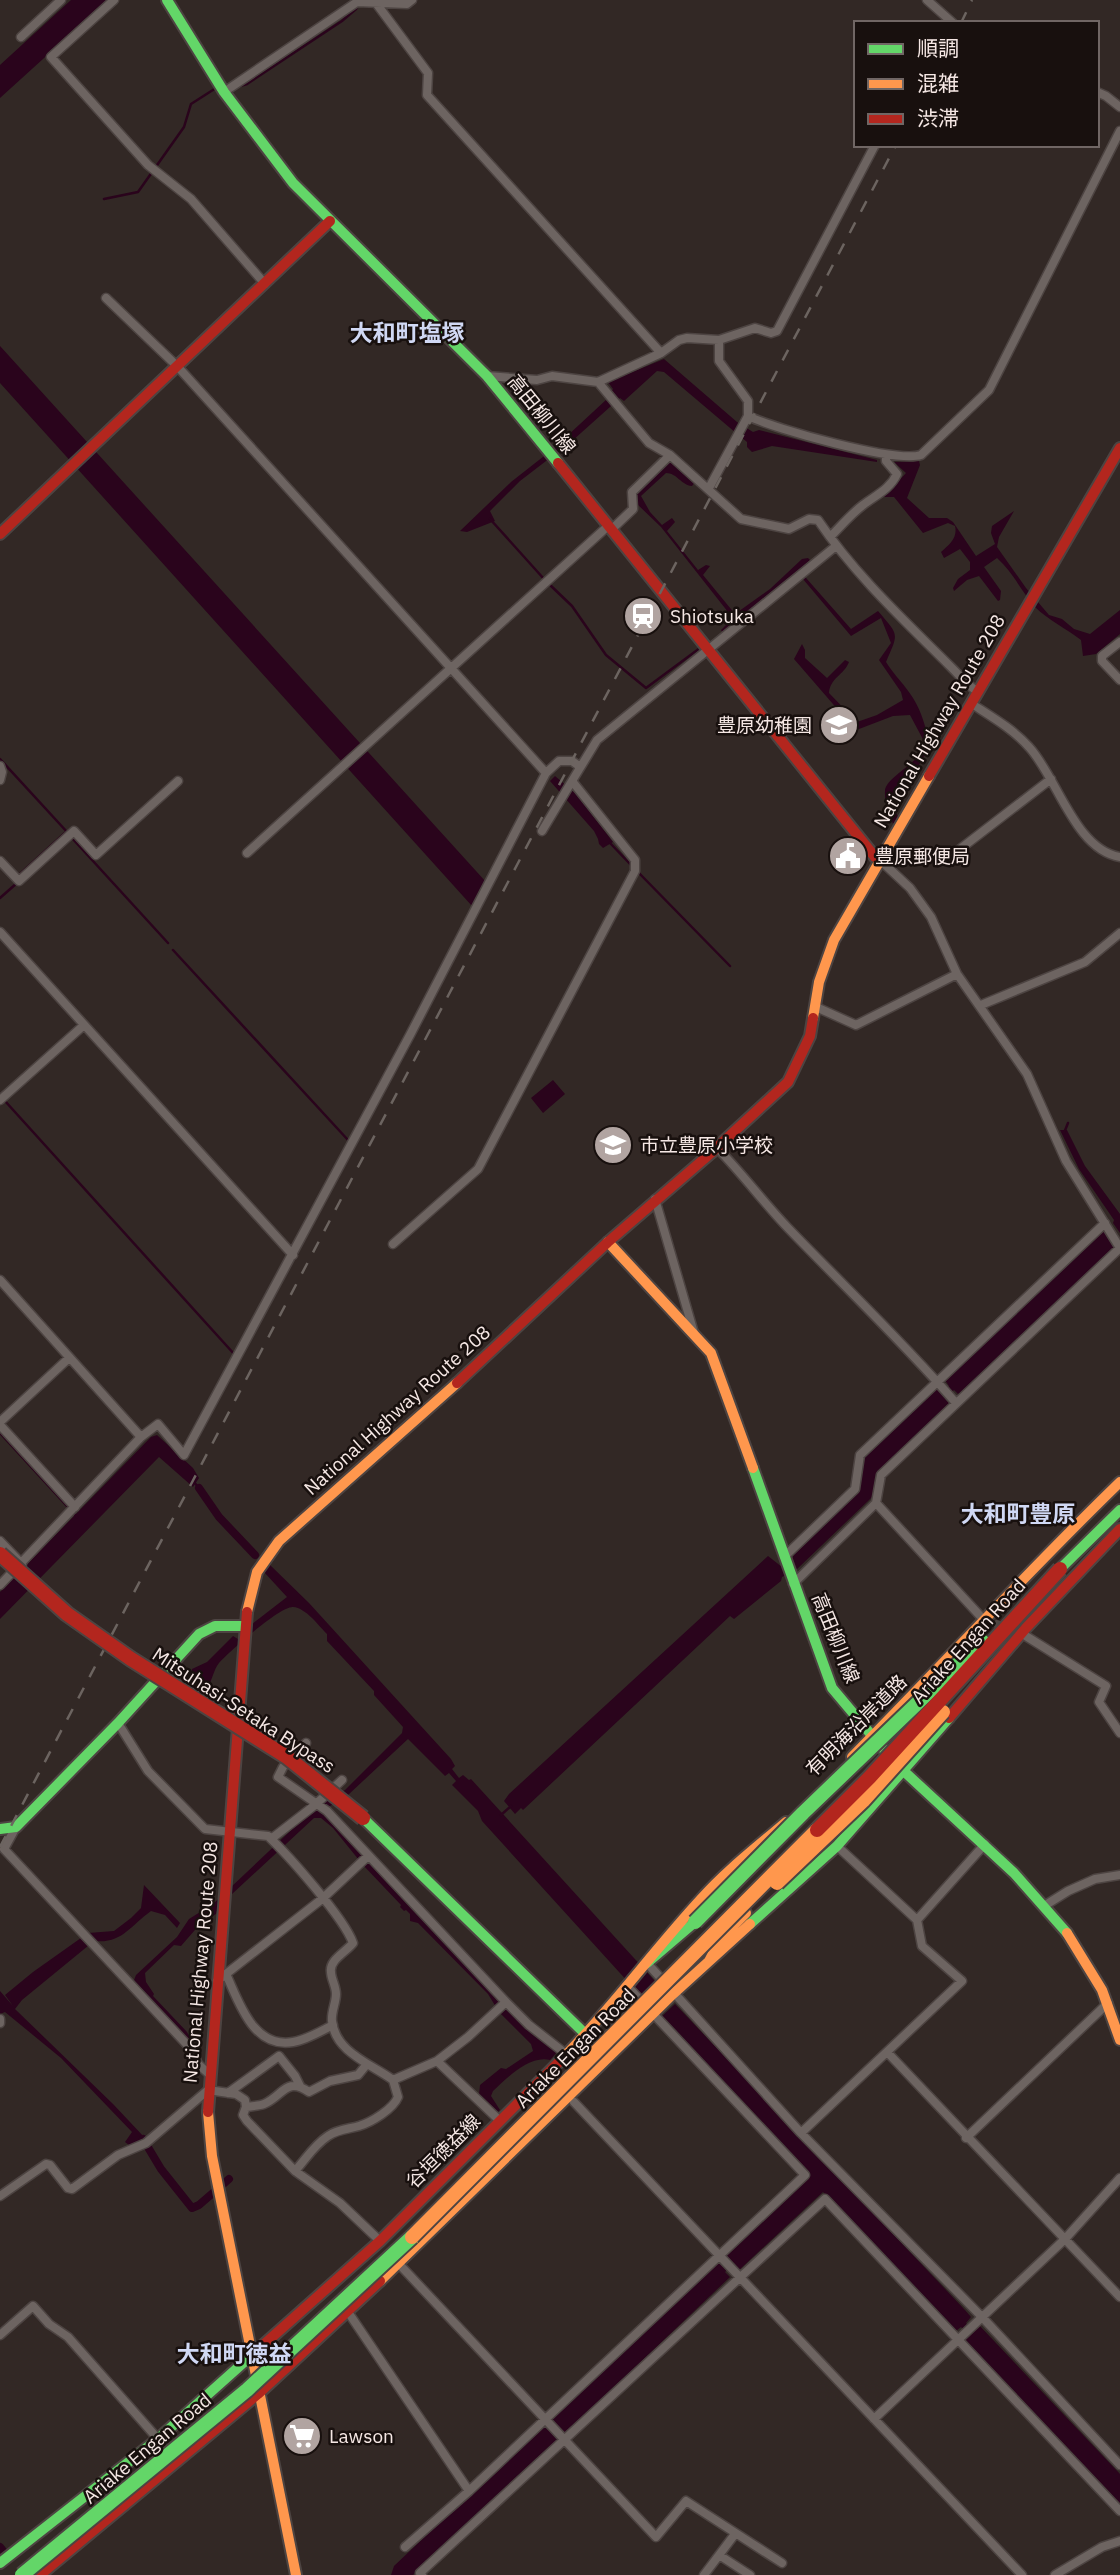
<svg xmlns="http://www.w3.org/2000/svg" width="1120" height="2575" font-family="'IBM Plex Sans','Noto Sans JP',sans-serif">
	<rect width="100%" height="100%" fill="#322825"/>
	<path fill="#2a041c" d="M71,0H108L0,98V65Z
		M0,346L486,882L472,906L0,383Z
		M664,359L737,422L753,432L759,430L877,460V462L772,446L752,452L747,447V442L736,433L664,372L657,371L624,401L620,398L572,441L520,481L490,511L495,521L467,532L460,531L511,482L553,449L607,399L613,389L608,382Z
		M670,460L695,482L692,486C681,485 677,473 666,473L641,496L650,512L662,525L672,518L675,522L667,531L698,570L706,565L710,566L703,575L735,614L770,589L802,559L808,558L810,560L799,570L851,629L878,611C899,636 899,632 886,662C894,675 905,685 913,698C922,712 926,729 930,745L918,767C910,770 911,772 906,779C894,794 889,797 898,817L893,824C890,814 884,801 885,791C885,778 919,763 926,745L910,715L893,716L859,729L852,726L794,659L802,644L805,650V658L827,678L845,660L849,662C844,675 830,678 829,693L857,722L877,715L903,700L901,692L879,660L891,643L881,618L851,636L797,572L723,633L721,630L731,620L728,612L661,527L636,503V495Z
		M919,461L920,465L907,498L929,518H947L953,522L976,556L995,544L991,533L992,526L1014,511L999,537L997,547L1026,588L1049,615L1062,619L1074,629L1090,634L1120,610V634L1096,654L1083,656L1081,640C1067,629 1048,620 1035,607C1021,591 1013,572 997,558L984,567L1001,591L1000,600L998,601L979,576L967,580L954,591L953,588L958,579L970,570V562L960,549L944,558L941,552C949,545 958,538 955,526L948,523L923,533L894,497H884L906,473L894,462Z
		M555,776L576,794L613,842L603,848L599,844L598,839L594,831L550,781Z
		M553,1080L565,1094L543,1113L531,1098Z
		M1060,1130H1067L1085,1166L1120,1214V1233L1113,1223L1114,1220L1079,1169Z
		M1103,1231L1112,1240L1114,1248L964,1390L958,1394L954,1390L946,1397L951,1403L879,1471L872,1497L867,1502L795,1571L782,1577L781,1581L734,1619L730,1616L523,1810L521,1808L515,1814L504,1801L509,1794L768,1556L782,1567L791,1564L795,1549L856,1489L862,1458L929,1394L937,1389L941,1393L949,1386L945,1380L950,1374Z
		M157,1435L193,1468L199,1478L193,1487L159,1457L0,1619V1592L151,1437Z
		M269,1564L309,1603L451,1759L455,1766L452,1769L459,1778L463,1775L469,1780L471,1779L664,1991L665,1994L653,2006L649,2005L482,1821L478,1811L452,1785L456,1781L449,1773L445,1776L408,1739L348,1795L322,1811L494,1991C511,2016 534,2034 558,2051L550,2060C529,2055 507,2078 493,2091L491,2096L500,2110L496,2114L479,2095L480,2085L501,2068L506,2069L533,2051L531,2044L499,2012L488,1994L418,1923L410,1921V1914L406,1910L404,1911L400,1907L401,1905L363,1865L333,1828L321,1818H314L218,1907L216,1914L201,1923L181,1946L174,1945L145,1973L146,1982L154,1994L153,1996L187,2032L195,2047L193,2048L133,1983L136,1975L177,1937L189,1919L213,1904L321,1802L345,1790L402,1733L403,1727L374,1695V1691L327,1641V1634C318,1625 306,1608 293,1607C280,1606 230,1651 219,1663C214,1669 212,1680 208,1687L195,1692L191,1687L192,1669L207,1662L233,1636L238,1639L252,1624L287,1597L264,1572Z
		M144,1885L180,1923L177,1928L165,1915L151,1911C130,1926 122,1944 94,1941L22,2000L15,2009L113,2104L145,2138L140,2143L129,2145L125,2142L132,2132L61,2058L5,2012L0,2014V1991L13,2006L5,1995L33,1972L88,1933L114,1931L131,1918L141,1908Z
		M675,2004L965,2310L971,2317L966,2323L972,2329L978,2324L1120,2474V2508L962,2338L967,2333L961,2327L956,2331L823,2192L738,2271L731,2266L725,2272L730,2277L565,2434L558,2428L553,2434L557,2440L413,2575H391L394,2566L543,2425L548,2430L555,2424L550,2417L717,2262L723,2267L728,2262L722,2256L808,2175L660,2018Z"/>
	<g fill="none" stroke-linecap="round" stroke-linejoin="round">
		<path stroke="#2a041c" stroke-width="2.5" d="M233,88L247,84L342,21L356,9L359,3
			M104,199L138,192L184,127L191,104L216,88
			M490,519L544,579
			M549,584L572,606L606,655L646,688L700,648
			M0,759L68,833
			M71,837L168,943
			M610,843L632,866
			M637,871L730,966
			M0,898L17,883L19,875L66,832
			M173,950L348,1140
			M5,1101L235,1355
			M1064,1133L1068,1123
			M0,1433L77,1517
			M193,1481L199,1488
			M501,1815L511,1806"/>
		<path stroke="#2a041c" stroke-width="8" d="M199,1488L219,1517L255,1555
			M143,2139L161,2169L192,2208L199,2205L229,2179
			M0,2547L4,2552"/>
		<path stroke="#4f4542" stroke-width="8" stroke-dasharray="8 4" stroke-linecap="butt" d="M983,1619L1021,1633"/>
		<defs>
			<path id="street" d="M114,0L51,57L148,165L191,199L265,284
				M927,0L953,23
				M376,3L428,73L427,95L661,353
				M21,37L61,0
				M224,92L357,2L407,4L412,0
				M1097,92L1106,96L1120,107
				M106,298L178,367L546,773
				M487,376L537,380L552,376L598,382L661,353L679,340L687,338L719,340L755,328L771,333L777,331L875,145
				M598,382L649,443L670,455L741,519L789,529L809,519L818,520C855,575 905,621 951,667C960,676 967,685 978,692
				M748,416C775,429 895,463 921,455L989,390L1120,131
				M709,488L748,416V401L719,361V340
				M611,530L633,509L632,492L670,455
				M830,537C841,526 851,514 863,505C876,495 890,489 897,474L886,461V456
				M1120,642L1102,656V661L1120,680
				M972,704C992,717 1013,729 1029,747C1057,777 1075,850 1120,857
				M0,766L2,772L0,780
				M542,831L572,781
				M247,853L608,526
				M951,856L1051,779
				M880,860L910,888L931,917L957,974L1027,1074L1066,1161L1120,1248
				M0,861L19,881L74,831L96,855L178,781
				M0,932L293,1255
				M981,1005L1085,962L1120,933
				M816,1007L856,1025L957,974
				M0,1100L84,1025
				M717,1148C742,1173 763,1202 788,1228C844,1286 903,1342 956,1403
				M655,1199L694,1333
				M393,1244L478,1169L635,871V860L572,781L597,740L836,546
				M0,1280L141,1437
				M0,1422L69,1358
				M0,1425L75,1507
				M876,1503L983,1619
				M0,1541L22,1564
				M784,1557L855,1489L860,1455L1105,1223
				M793,1584L876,1503L881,1475L1120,1248
				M0,1585L141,1437L158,1424L184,1455L410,1035L546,773L559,761H572L579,766
				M1021,1633L1106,1686L1099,1702L1120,1733
				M118,1723L148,1771L205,1829L268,1836C289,1856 344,1918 353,1943C346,1952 329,1960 331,1972C331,1979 336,1986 336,1994C336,2003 331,2012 332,2021C335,2052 371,2064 393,2080L398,2097C393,2109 372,2122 359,2126C349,2129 338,2129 328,2136C314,2145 306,2159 295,2171
				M306,1743L283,1767L278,1777L327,1811L506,2002L529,2025L566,2054
				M16,1827L4,1849L192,2050L198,2064L209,2074
				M271,1839L315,1805L342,1780
				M1044,1906L1068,1891L1095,1879L1120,1875
				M917,1920L985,1844
				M647,1963L801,2133L982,2317L1120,2465
				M226,1974C239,2002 253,2049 293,2042C306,2040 321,2031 333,2025
				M217,1981L322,1899L368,1856
				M0,2019V2023
				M888,2053L1120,2297
				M437,2061L468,2037L506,2002
				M393,2080L437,2061L500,2121
				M228,2093L279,2056L295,2076L300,2086
				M574,2102L1022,2575
				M246,2107C252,2106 259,2106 264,2104C283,2096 286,2076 309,2092L330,2081L358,2075L367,2064
				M801,2133L962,1981L922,1946L917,1920L837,1846
				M966,2138L1108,2003
				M0,2196L46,2164L50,2165L68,2188L72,2189L118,2155L146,2143L208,2090L236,2094L245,2100L246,2107L243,2115L247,2121L295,2171L340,2203L380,2241
				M399,2264L656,2537L686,2501L782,2563
				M348,2312L469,2491L405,2547
				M0,2335L33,2306L49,2324L68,2337L158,2439
				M874,2419L1065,2239L1120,2178
				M469,2491L805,2175L628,1987
				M719,2555L750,2575
				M422,2575L420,2573L825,2199L1120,2511
				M704,2575L735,2534
				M1055,2575L1102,2547L1120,2541"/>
			<path id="fast" d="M167,0L224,92L293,183L487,376L558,463
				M753,1468L832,1688L895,1763L1014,1873L1067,1933
				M1060,1569L1120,1510
				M363,1818L608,2056
				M0,1829L16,1827L118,1723L199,1634L215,1626H245
				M750,1924L837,1846L949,1718
				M647,1963L695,1922
				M0,2563L158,2439L252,2355"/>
			<path id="slow" d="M813,1018L819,982L834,940L929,776
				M608,1242L711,1353L753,1468
				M247,1612L257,1572L279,1541L457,1383
				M852,1757C942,1666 1028,1571 1120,1482
				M1067,1933L1102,1990L1120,2040
				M709,1961L721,1938L746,1913
				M563,2058C612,2008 654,1950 702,1898C727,1870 757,1847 786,1822
				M208,2112L212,2156L296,2575
				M380,2281L673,1994L750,1924"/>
			<path id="jam" d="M558,463L875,857L880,860
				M0,534L330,221
				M929,776L1120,448
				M457,1383L608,1242L711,1153L788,1082L810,1036L813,1018
				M949,1718L1026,1628L1120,1529
				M208,2112L247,1612
				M252,2355L380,2241L563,2058
				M40,2575L258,2394L380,2281"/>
		</defs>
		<use href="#street" stroke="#4d4442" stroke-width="11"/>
		<use href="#fast" stroke="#4d4442" stroke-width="14"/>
		<use href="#slow" stroke="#4d4442" stroke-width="14"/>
		<use href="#jam" stroke="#4d4442" stroke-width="14"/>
		<use href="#street" stroke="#6d6461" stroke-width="8"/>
		<use href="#fast" stroke="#63d668" stroke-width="10"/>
		<use href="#slow" stroke="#ff974d" stroke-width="10"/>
		<use href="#jam" stroke="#b3261e" stroke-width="10"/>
		<path stroke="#6c6460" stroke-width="2.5" stroke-dasharray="12 12" stroke-linecap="butt" d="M961,23L972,0
			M0,1847L896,145"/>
		<defs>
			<path id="fast-bridge" d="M695,1922L803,1813L982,1641
				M22,2575L247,2390L412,2237"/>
			<path id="slow-bridge" d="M777,1883L863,1801L943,1712
				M412,2237L817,1830"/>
			<path id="jam-bridge" d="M0,1554L67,1614L131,1659L287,1757L363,1818
				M817,1830L870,1777L1060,1569"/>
		</defs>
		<use href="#fast-bridge" stroke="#4d4442" stroke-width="18" stroke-linecap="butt"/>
		<use href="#slow-bridge" stroke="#4d4442" stroke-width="18" stroke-linecap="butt"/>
		<use href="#jam-bridge" stroke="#4d4442" stroke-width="18" stroke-linecap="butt"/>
		<use href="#fast-bridge" stroke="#63d668" stroke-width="14"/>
		<use href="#slow-bridge" stroke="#ff974d" stroke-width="14"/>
		<use href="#jam-bridge" stroke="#b3261e" stroke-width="14"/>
	</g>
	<defs>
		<symbol id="station-disc" viewBox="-11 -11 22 22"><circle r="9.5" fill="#b1a4a1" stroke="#18100e"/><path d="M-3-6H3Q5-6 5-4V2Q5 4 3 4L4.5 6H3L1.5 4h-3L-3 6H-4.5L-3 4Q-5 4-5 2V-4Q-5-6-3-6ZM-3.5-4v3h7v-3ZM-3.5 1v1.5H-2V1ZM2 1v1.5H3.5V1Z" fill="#fff"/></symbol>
		<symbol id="school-disc" viewBox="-11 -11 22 22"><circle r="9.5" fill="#b1a4a1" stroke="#18100e"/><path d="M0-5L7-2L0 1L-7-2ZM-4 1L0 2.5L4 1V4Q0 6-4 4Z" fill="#fff"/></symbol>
		<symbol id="civic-disc" viewBox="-11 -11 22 22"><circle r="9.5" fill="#b1a4a1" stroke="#18100e"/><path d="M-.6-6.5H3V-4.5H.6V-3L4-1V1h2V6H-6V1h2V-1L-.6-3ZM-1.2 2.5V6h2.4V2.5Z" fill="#fff"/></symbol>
		<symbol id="supermarket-disc" viewBox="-11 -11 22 22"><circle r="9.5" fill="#b1a4a1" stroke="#18100e"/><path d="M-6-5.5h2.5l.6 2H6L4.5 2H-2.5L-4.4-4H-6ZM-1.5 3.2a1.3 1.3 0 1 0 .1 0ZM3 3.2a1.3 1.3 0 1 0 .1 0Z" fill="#fff"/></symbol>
	</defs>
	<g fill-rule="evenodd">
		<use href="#station-disc" x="621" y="594" width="44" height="44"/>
		<use href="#school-disc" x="817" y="703" width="44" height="44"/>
		<use href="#civic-disc" x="826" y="834" width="44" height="44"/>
		<use href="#school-disc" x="591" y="1123" width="44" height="44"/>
		<use href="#supermarket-disc" x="280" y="2414" width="44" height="44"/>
	</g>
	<g text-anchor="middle" stroke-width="5" stroke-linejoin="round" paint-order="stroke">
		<g font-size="19" fill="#f5e7e4" stroke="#18100e">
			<text transform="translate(542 414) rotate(51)" y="7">高田柳川線</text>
			<text transform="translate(939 721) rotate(-60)" y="7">National Highway Route 208</text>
			<text transform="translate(397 1410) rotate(-42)" y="7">National Highway Route 208</text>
			<text transform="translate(836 1638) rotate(68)" y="7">高田柳川線</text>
			<text transform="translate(968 1641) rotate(-48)" y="7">Ariake Engan Road</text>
			<text transform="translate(244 1710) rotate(33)" y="7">Mitsuhasi-Setaka Bypass</text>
			<text transform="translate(856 1725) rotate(-45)" y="7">有明海沿岸道路</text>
			<text transform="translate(200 1962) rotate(-85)" y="7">National Highway Route 208</text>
			<text transform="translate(575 2048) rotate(-45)" y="7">Ariake Engan Road</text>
			<text transform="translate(443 2151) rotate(-45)" y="7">谷垣徳益線</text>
			<text transform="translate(147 2448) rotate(-40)" y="7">Ariake Engan Road</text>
		</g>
		<g font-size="19" fill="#f5e7e4" stroke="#18100e" text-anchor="start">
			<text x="670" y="623">Shiotsuka</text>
			<text x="812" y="732" text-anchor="end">豊原幼稚園</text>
			<text x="875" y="863">豊原郵便局</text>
			<text x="640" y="1152">市立豊原小学校</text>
			<text x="329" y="2443">Lawson</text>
		</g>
		<g font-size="23" font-weight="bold" fill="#d0d8f4" stroke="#18100e">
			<text x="407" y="341">大和町塩塚</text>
			<text x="1018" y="1522">大和町豊原</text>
			<text x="234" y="2362">大和町徳益</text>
		</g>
	</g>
	<rect x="854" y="21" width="245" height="126" fill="#18100e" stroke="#706664" stroke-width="2"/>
	<rect x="868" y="44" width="35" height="10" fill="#63d668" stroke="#706664" stroke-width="2"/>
	<text x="917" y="56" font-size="21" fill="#f5e7e4">順調</text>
	<rect x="868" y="79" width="35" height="10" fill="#ff974d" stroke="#706664" stroke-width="2"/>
	<text x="917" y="91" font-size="21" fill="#f5e7e4">混雑</text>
	<rect x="868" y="114" width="35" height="10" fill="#b3261e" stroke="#706664" stroke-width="2"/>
	<text x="917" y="126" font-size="21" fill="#f5e7e4">渋滞</text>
</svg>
